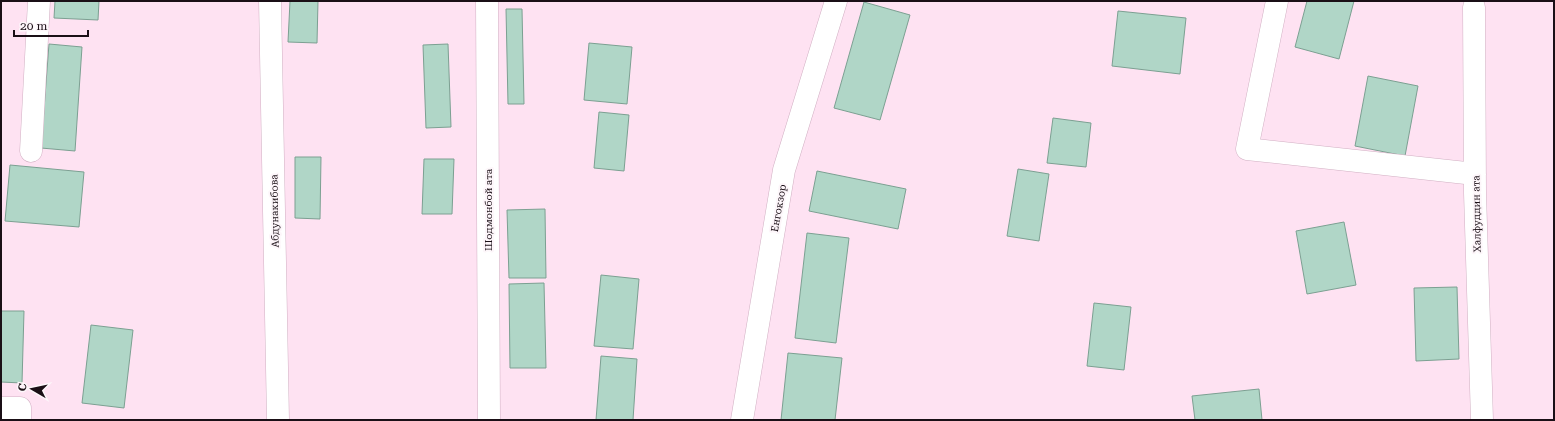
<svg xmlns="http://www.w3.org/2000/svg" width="1555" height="421" font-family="'Roboto Serif',serif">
	<rect width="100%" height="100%" fill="#fee2f2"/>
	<path fill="#b0d6c7" stroke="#7ca092" d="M55,1H99L98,20L54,18Z
		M290,1H318L317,43L288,42Z
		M1307,1H1354L1339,59L1295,47Z
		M864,2L910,15L880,120L834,108Z
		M506,9H522L524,104H508Z
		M1118,11L1186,18L1180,74L1112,66Z
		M589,43L632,47L627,104L584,100Z
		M49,44L82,47L75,151L41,148Z
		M448,44L451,127L426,128L423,45Z
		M1368,76L1418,86L1405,156L1355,146Z
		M599,112L629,115L624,171L594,168Z
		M1053,118L1091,123L1086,167L1047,163Z
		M295,157H321L320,219L295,218Z
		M424,159H454L452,214H422Z
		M10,165L84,172L79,227L5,221Z
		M1018,169L1049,174L1039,241L1007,236Z
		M817,171L906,189L898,229L809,211Z
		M545,209L546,278H509L507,210Z
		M1344,222L1356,285L1307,294L1296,231Z
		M807,233L849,238L836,343L795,338Z
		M601,275L639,279L633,349L594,346Z
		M544,283L546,368H510L509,284Z
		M1457,287L1459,359L1416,361L1414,288Z
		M1094,303L1131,307L1124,370L1087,366Z
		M1,311H24L22,383L1,382Z
		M91,325L133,330L124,408L82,403Z
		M788,353L842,358L835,420H781Z
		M601,356L637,359L633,420H596Z
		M1259,389L1262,420H1195L1192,396Z"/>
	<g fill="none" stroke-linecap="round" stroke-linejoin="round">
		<defs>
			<path id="minor" d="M270,1L278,420
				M487,1L489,420
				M1277,1L1247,149L1475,174
				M1474,7L1475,193L1482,420
				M31,151L39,1
				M1,408H20V420
				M742,420L784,170L836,1"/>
		</defs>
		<use href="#minor" stroke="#d1b0c3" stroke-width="23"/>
		<use href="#minor" stroke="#fff" stroke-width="22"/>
	</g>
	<g text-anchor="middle" stroke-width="4" stroke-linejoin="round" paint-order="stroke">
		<g font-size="10" fill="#1a0f16" stroke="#fdf6fa">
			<text transform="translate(778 208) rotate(-80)" y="4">Енгокзор</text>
			<text transform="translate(488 210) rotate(-90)" y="4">Шодмонбой ата</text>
			<text transform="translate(274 211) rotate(-91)" y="4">Абдунакибова</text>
			<text transform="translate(1476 214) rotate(-91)" y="4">Халфуддин ата</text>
		</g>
	</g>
	<rect width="1555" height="421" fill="none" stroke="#1a0f16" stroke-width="4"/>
	<g transform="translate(32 389) rotate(279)" stroke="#fdf6fa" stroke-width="3" paint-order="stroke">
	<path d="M0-3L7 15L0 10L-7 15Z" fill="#1a0f16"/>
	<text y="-6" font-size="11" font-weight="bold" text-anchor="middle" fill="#1a0f16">С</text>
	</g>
	<path d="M14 30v6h74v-6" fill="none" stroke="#1a0f16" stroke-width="2"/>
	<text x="20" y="30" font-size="12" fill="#1a0f16" stroke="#fdf6fa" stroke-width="3" paint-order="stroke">20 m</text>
</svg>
